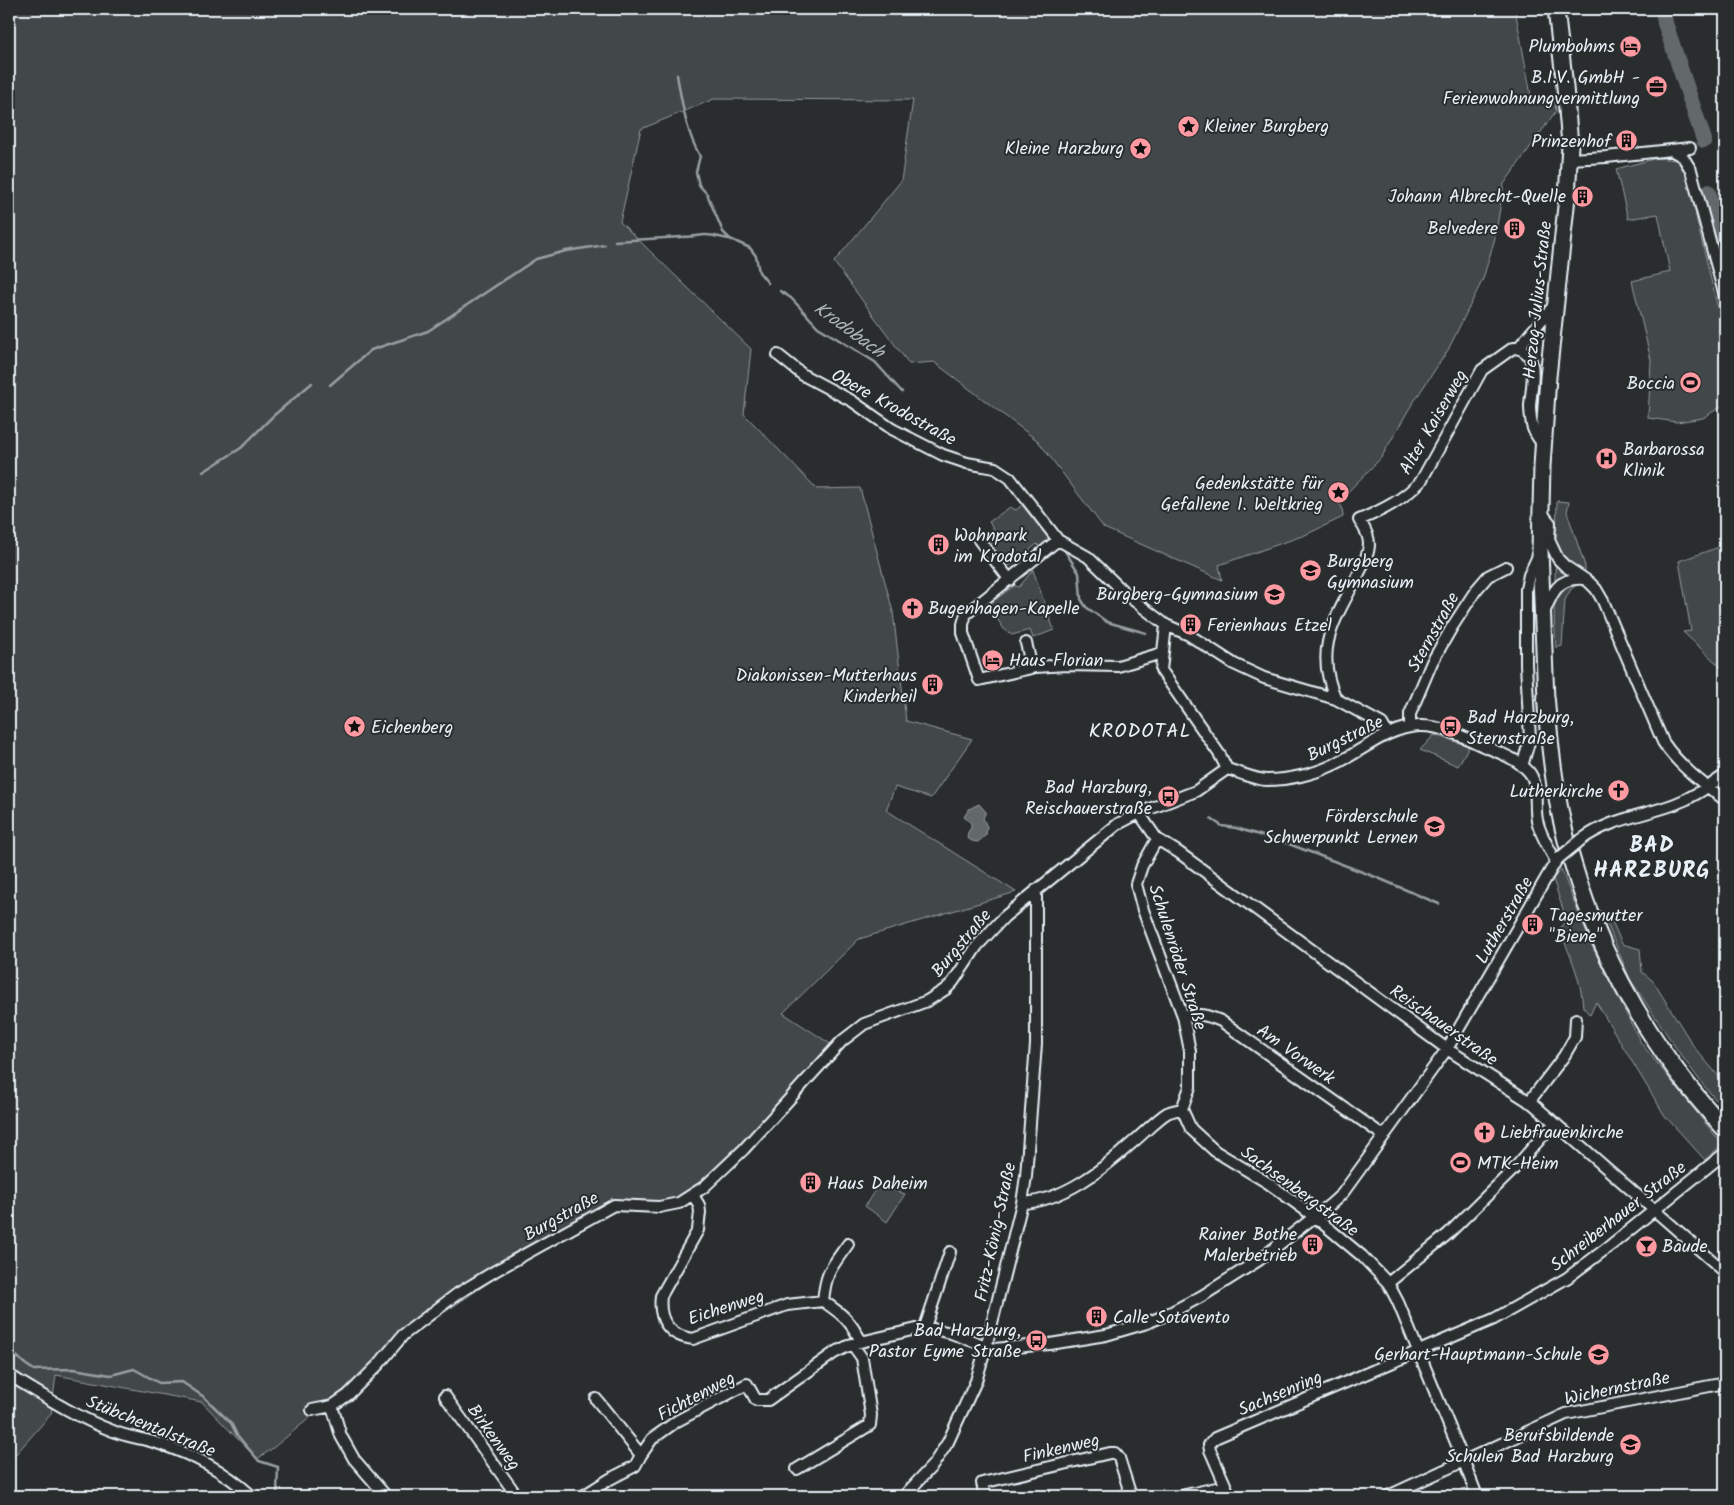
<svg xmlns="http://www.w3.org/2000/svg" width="1734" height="1505" font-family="Kalam,sans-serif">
	<rect width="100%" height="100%" fill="#2a2d2e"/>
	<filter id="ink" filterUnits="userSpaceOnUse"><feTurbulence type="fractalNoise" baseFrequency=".02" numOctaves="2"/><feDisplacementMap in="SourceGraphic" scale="10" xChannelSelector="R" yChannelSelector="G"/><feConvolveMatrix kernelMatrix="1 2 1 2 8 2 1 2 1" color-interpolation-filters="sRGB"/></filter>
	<g filter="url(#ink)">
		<path fill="#424648" stroke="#959ca0" d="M9,9H1515L1531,95L1555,103L1556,111L1504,184L1495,238L1483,279L1448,350L1409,409L1381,458L1338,502L1342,507L1343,517L1305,535L1219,565L1222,580L1104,528L1038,441L934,362L909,364L834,262L901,181L913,100L714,99L641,129L620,222L751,349L744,414L817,489L860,488L893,612L906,721L972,739L931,798L895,787L886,810L1016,892L859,939L783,1013L832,1045L709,1181L683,1197L659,1204L618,1201L578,1222L408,1337L273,1448L257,1459L202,1402L56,1375L51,1414L9,1462Z
			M1657,158L1677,160L1690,179L1696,217L1725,338V346L1721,362L1725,376V404L1703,418L1677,422L1648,418L1651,360L1632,281L1670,272L1658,214L1628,219L1616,169Z
			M1557,501L1569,502L1567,512L1585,566V574L1580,583L1571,589L1565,600L1562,646L1556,648L1554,618Z
			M1022,505L1052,543L1043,550L1037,544L1007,568L990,548L992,542L988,535L994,529L989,522L1010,507L1016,510Z
			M1725,545V671L1683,632L1691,631L1679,561Z
			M1033,570L1054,630L1033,638L1030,630L1012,635L1004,629L988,605L1014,586L1019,587Z
			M1434,735L1469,746L1458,766L1420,750Z
			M1561,869L1592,946L1641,1043L1722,1144L1705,1160L1665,1116L1596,1002L1590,1015L1583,1007C1581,979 1571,956 1559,930L1566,919L1553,879Z
			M1608,912L1622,944L1640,949L1642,972L1653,981L1694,1047L1725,1084V1110L1704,1086L1678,1051L1630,979L1603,914Z
			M878,1185L905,1194L887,1222L865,1206Z"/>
		<path fill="#63686b" stroke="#989fa3" d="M979,804L986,812L983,818L987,827L986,835L978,842L972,841L967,838L968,832L971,828V823L964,817L969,809Z"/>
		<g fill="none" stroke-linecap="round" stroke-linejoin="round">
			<path stroke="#989fa3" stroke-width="2.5" d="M677,75C682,103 686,132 700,156L696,172L699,185L707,194L723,232L730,239L750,248L756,256L759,272L768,283
				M683,237C691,237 697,236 704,235C711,234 721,238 729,239
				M615,241L681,237
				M780,291L791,298L818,327L875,362L902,392
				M330,385L371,350L428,331L536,259L566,251L605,245
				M203,472L241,448L273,416L312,383
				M1065,551L1079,573L1081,599L1086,607L1107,622L1146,633
				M1211,819L1222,826L1236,828L1289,844L1378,878L1439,904
				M9,1349L25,1364L34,1370L73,1369L111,1375L134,1369L159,1383L182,1382L204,1397L231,1423L237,1435L259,1461L278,1467L277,1493L280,1496
				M1715,1496H1716"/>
			<path stroke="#63686b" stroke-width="16" d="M1663,9L1665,23L1704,140
				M1708,192L1725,254"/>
			<defs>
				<path id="minor" d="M1671,150L1683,157L1691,170L1725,297
					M1570,159L1606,157L1690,148
					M1518,348L1556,303
					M778,355L803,375L852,401L892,429L943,455L967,463L995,468L1010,478L1058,540L1088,557L1128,596L1166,625L1189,635L1234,664L1264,678L1336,699L1382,724L1387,733
					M1541,512L1550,523L1549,540L1558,559L1565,566L1589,582L1596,589L1603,601L1663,742C1679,766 1702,783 1725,800
					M979,540L1010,580
					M1058,540L966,614L963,624V633L979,680L1036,667L1066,665L1118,666L1162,653
					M1544,613C1552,593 1558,577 1583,579
					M1166,625L1161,670L1220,755L1227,769
					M1026,643L1032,668
					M1336,699C1313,649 1335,620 1357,577C1362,567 1369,555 1369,544C1369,535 1364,527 1359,520C1383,510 1403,500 1421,481L1482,370L1513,348C1542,349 1531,387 1530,406C1530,412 1531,419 1532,425C1533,432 1539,439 1543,445
					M1410,727V714L1432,662L1452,627L1476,590L1488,576L1506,567
					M1522,766L1530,739L1526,664V589L1529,575L1538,556
					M1139,813L1157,839L1178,852L1447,1049L1533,1104L1725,1272
					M1581,840C1609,819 1643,816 1675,804C1694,797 1709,786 1725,775
					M1183,1016C1198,1013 1207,1015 1221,1021L1384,1136
					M1529,1102L1564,1056L1575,1037L1576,1019
					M1182,1109L1191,1129L1215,1151L1268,1183L1315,1217L1362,1256L1388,1283L1398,1302L1464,1462L1477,1496
					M693,1195L699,1205L700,1212L698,1230L661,1296C658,1320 669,1336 693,1339L787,1305L823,1301C843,1315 849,1319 861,1341
					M1022,1203C1063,1201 1102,1170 1132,1143C1142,1135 1157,1119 1167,1113C1171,1111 1177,1110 1182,1109L1190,1087V1051L1183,1016L1143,910L1136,884L1142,866L1157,839
					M1388,1283L1448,1234L1513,1170L1554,1123
					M823,1301C826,1271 831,1268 848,1244
					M925,1327L950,1252
					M9,1375C42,1395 76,1417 113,1431C126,1437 142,1438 157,1443C194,1455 223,1470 252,1496
					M445,1396L517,1496
					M332,1406L341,1436L354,1459L386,1496
					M312,1410L332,1406L348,1395L379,1364L403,1335L457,1294L495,1271L614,1205L659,1207L679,1203L704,1187L744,1149L842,1041L864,1024L927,1001L946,989L953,982L977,946L1004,917L1118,824L1139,813L1196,791L1227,769C1239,772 1255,780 1267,780C1289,780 1314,774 1333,765C1362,752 1385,728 1419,726C1440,725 1464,737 1483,746C1498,752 1518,759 1529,772C1539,784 1534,805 1537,820C1540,835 1549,848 1556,861
					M641,1455L652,1439L677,1421L747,1384L756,1400H768L834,1353L852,1344L925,1327L951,1333L994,1349L1050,1344L1106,1335L1147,1323L1166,1315L1202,1296L1259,1260L1331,1204L1342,1194L1447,1049L1556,861L1559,858
					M797,1469L870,1425L871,1415L862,1358L852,1344
					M583,1496L610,1479L635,1466L641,1455L596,1399
					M904,1496L933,1465L948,1442L976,1381L986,1347L1022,1203L1026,1176L1036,1044V890
					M985,1496L982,1483L1110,1453H1115L1119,1458L1131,1496
					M1181,1496L1225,1486
					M1230,1496L1210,1450L1209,1445L1215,1438L1494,1319L1567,1278L1611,1245L1725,1153
					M1388,1496L1566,1414L1725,1383"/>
				<path id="primary" d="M1546,700L1540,551L1542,466L1548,377L1567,197L1570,145L1565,87L1556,9"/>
				<path id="trunk" d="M1546,700C1549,739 1553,778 1561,817C1586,934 1644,1042 1725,1129"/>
			</defs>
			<use href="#minor" stroke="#e8f1f8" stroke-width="14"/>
			<use href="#primary" stroke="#e8f1f8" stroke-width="19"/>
			<use href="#trunk" stroke="#e8f1f8" stroke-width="20"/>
			<use href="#minor" stroke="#2a2d2e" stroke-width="10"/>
			<use href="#primary" stroke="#2a2d2e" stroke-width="15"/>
			<use href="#trunk" stroke="#2a2d2e" stroke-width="16"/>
			<defs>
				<path id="minor-bridge" d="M1559,858L1581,840"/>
			</defs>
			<use href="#minor-bridge" stroke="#e8f1f8" stroke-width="14" stroke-linecap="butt"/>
			<use href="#minor-bridge" stroke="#2a2d2e" stroke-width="10"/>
		</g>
	</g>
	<defs>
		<symbol id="hotel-disc" viewBox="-11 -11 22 22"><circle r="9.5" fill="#ff9aa2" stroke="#2a2d2e"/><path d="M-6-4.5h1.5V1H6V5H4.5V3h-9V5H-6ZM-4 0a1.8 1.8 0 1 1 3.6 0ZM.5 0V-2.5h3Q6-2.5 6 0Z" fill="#111"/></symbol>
		<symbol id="office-disc" viewBox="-11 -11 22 22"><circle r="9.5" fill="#ff9aa2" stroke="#2a2d2e"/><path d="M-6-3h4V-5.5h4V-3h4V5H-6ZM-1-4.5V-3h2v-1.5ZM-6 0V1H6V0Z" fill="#111"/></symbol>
		<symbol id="sight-disc" viewBox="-11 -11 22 22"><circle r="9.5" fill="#ff9aa2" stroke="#2a2d2e"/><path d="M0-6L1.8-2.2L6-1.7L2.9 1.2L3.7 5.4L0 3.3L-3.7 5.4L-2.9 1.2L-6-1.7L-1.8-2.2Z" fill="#111"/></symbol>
		<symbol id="building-disc" viewBox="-11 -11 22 22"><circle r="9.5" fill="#ff9aa2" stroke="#2a2d2e"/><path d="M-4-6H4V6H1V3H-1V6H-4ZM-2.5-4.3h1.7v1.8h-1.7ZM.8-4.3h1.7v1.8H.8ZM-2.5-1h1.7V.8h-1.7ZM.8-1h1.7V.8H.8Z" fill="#111"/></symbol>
		<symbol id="stadium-disc" viewBox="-11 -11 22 22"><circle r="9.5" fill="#ff9aa2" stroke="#2a2d2e"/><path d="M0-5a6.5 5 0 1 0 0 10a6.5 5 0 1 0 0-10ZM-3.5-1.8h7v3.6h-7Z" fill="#111"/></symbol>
		<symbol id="hospital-disc" viewBox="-11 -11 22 22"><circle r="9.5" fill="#ff9aa2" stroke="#2a2d2e"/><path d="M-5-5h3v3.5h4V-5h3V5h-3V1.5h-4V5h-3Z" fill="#111"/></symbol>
		<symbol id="school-disc" viewBox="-11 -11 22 22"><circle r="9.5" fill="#ff9aa2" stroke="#2a2d2e"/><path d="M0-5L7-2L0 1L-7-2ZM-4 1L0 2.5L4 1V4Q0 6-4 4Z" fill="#111"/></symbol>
		<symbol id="church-disc" viewBox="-11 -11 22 22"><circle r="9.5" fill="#ff9aa2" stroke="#2a2d2e"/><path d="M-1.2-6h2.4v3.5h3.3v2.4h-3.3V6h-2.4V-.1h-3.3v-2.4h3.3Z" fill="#111"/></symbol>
		<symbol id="bus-disc" viewBox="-11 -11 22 22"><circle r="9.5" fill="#ff9aa2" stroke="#2a2d2e"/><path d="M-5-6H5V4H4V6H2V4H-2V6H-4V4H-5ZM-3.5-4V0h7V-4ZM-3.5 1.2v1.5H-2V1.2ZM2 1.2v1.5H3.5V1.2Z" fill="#111"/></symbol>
		<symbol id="bar-disc" viewBox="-11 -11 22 22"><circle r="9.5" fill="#ff9aa2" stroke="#2a2d2e"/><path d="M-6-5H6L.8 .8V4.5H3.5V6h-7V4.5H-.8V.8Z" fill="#111"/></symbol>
	</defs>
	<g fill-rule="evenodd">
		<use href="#hotel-disc" x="1618" y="34" width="25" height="25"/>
		<use href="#office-disc" x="1644" y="74" width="25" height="25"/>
		<use href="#sight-disc" x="1176" y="114" width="25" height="25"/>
		<use href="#building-disc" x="1614" y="128" width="25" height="25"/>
		<use href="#sight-disc" x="1128" y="136" width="25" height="25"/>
		<use href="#building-disc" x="1570" y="184" width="25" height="25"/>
		<use href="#building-disc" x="1502" y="216" width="25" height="25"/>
		<use href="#stadium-disc" x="1678" y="370" width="25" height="25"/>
		<use href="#hospital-disc" x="1594" y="446" width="25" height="25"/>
		<use href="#sight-disc" x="1326" y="480" width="25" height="25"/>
		<use href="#building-disc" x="926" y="532" width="25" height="25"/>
		<use href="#school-disc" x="1298" y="558" width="25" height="25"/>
		<use href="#school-disc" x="1262" y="582" width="25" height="25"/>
		<use href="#church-disc" x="900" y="596" width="25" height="25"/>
		<use href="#building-disc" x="1178" y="612" width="25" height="25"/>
		<use href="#hotel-disc" x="980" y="648" width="25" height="25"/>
		<use href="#building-disc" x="920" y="672" width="25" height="25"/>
		<use href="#sight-disc" x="342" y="714" width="25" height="25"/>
		<use href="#bus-disc" x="1438" y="714" width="25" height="25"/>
		<use href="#church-disc" x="1606" y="778" width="25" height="25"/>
		<use href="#bus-disc" x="1156" y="784" width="25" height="25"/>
		<use href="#school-disc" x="1422" y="814" width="25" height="25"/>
		<use href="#building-disc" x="1520" y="912" width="25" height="25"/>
		<use href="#church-disc" x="1472" y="1120" width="25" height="25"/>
		<use href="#stadium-disc" x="1448" y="1150" width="25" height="25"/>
		<use href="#building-disc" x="798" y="1170" width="25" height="25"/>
		<use href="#building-disc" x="1300" y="1232" width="25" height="25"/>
		<use href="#bar-disc" x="1634" y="1234" width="25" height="25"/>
		<use href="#building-disc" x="1084" y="1304" width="25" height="25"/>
		<use href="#bus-disc" x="1024" y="1328" width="25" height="25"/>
		<use href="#school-disc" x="1586" y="1342" width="25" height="25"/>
		<use href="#school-disc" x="1618" y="1432" width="25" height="25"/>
	</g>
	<g text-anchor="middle" stroke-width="4" stroke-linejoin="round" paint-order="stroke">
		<g font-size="18" fill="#e8f1f8" stroke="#2a2d2e" text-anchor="end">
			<text x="1615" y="52">Plumbohms</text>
			<text x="1640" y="83">B.I.V. GmbH -<tspan x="1640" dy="21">Ferienwohnungvermittlung</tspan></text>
			<text x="1204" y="132" text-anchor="start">Kleiner Burgberg</text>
			<text x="1611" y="147">Prinzenhof</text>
			<text x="1124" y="154">Kleine Harzburg</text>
			<text x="1566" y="202">Johann Albrecht-Quelle</text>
			<text x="1498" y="234">Belvedere</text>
			<text x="1675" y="389">Boccia</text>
			<text x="1623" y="455" text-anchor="start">Barbarossa<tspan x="1623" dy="21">Klinik</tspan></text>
			<text x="1323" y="489">Gedenkstätte für<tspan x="1323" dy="21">Gefallene 1. Weltkrieg</tspan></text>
			<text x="954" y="541" text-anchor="start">Wohnpark<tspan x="954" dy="21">im Krodotal</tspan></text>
			<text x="1327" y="567" text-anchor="start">Burgberg<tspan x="1327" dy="21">Gymnasium</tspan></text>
			<text x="1258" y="600">Burgberg-Gymnasium</text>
			<text x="928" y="614" text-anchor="start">Bugenhagen-Kapelle</text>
			<text x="1207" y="631" text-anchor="start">Ferienhaus Etzel</text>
			<text x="1009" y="666" text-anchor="start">Haus Florian</text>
			<text x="917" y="681">Diakonissen-Mutterhaus<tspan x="917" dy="21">Kinderheil</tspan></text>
			<text x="1467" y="723" text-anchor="start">Bad Harzburg,<tspan x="1467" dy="21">Sternstraße</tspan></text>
			<text x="371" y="733" text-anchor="start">Eichenberg</text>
			<text x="1152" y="793">Bad Harzburg,<tspan x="1152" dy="21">Reischauerstraße</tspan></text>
			<text x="1603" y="797">Lutherkirche</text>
			<text x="1418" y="822">Förderschule<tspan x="1418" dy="21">Schwerpunkt Lernen</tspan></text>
			<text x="1549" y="921" text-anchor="start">Tagesmutter<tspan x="1549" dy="21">"Biene"</tspan></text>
			<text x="1500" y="1138" text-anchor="start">Liebfrauenkirche</text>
			<text x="1477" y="1169" text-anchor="start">MTK-Heim</text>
			<text x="827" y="1189" text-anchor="start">Haus Daheim</text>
			<text x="1297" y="1240">Rainer Bothe<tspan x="1297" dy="21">Malerbetrieb</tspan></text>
			<text x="1662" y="1252" text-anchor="start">Baude</text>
			<text x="1113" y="1323" text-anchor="start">Calle Sotavento</text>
			<text x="1021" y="1336">Bad Harzburg,<tspan x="1021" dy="21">Pastor Eyme Straße</tspan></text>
			<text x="1582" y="1360">Gerhart-Hauptmann-Schule</text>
			<text x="1614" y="1441">Berufsbildende<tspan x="1614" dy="21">Schulen Bad Harzburg</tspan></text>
		</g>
		<g font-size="18" fill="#e8f1f8" stroke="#2a2d2e">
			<text transform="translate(1537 300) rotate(-84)" y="6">Herzog-Julius-Straße</text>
			<text transform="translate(894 407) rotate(29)" y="6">Obere Krodostraße</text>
			<text transform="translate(1433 422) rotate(-60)" y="6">Alter Kaiserweg</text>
			<text transform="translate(1433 632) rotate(-61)" y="6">Sternstraße</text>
			<text transform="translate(1345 738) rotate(-26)" y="6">Burgstraße</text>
			<text transform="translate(1504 920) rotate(-60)" y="6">Lutherstraße</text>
			<text transform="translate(961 943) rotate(-50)" y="6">Burgstraße</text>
			<text transform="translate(1178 957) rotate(72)" y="6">Schulenröder Straße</text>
			<text transform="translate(1444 1025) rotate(35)" y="6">Reischauerstraße</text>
			<text transform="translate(1296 1054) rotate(35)" y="6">Am Vorwerk</text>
			<text transform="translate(1300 1191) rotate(36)" y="6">Sachsenbergstraße</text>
			<text transform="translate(561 1216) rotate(-29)" y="6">Burgstraße</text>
			<text transform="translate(1618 1216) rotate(-38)" y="6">Schreiberhauer Straße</text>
			<text transform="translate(995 1232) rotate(-78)" y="6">Fritz-König-Straße</text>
			<text transform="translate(726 1307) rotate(-18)" y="6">Eichenweg</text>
			<text transform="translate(1617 1388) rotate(-12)" y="6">Wichernstraße</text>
			<text transform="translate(1280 1393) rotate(-23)" y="6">Sachsenring</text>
			<text transform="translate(696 1396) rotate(-28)" y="6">Fichtenweg</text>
			<text transform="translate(151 1426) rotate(22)" y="6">Stübchentalstraße</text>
			<text transform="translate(494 1437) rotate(54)" y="6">Birkenweg</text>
			<text transform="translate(1061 1448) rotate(-13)" y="6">Finkenweg</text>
		</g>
		<g font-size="19" font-style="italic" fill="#acb3b9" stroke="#2a2d2e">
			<text transform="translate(850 329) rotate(36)" y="7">Krodobach</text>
		</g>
		<g font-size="20" letter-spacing="1" fill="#e8f1f8" stroke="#2a2d2e">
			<text x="1140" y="737">KRODOTAL</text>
		</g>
		<g font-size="22" font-weight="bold" letter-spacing="1" fill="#e8f1f8" stroke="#2a2d2e">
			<text x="1652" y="852">BAD<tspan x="1652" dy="25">HARZBURG</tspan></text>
		</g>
	</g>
	<rect width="1734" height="1505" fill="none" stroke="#2a2d2e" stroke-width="30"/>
	<rect x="15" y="15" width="1704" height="1475" fill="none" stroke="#e8f1f8" stroke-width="2" filter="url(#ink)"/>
</svg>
